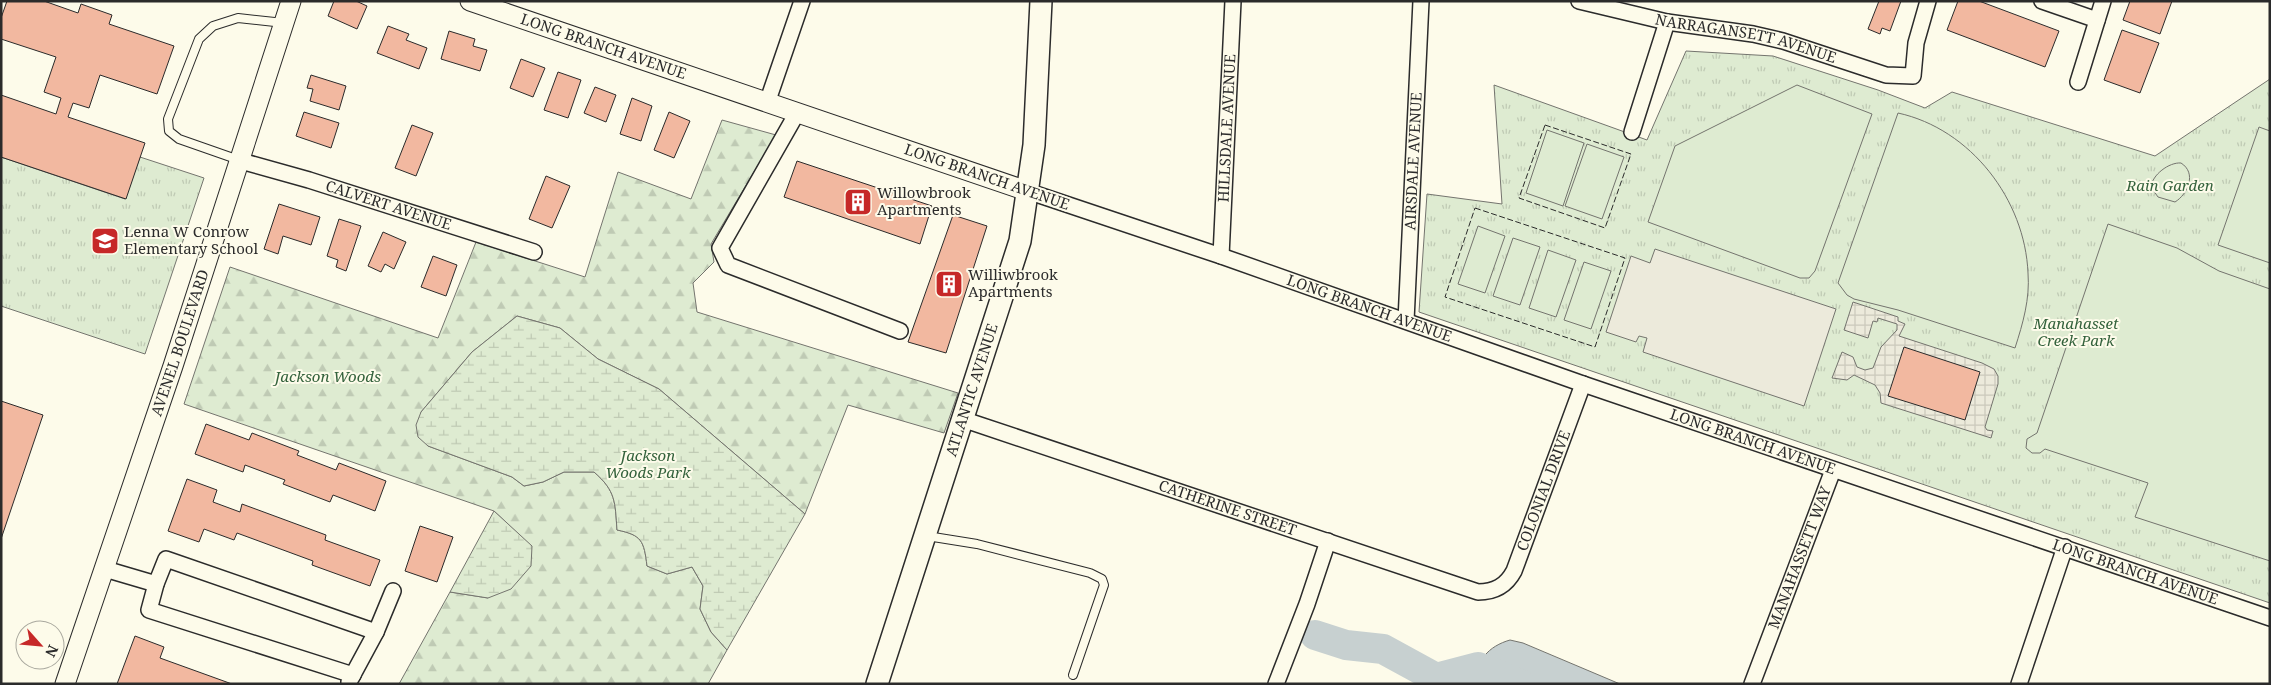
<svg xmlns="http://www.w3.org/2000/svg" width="2271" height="685" font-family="'Noto Serif',serif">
	<defs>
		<pattern id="grass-tufts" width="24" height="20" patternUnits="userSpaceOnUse" patternTransform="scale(1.25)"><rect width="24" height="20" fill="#deebd1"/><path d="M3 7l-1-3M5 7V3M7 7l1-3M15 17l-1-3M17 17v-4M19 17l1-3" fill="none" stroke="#bfcab4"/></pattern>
		<pattern id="forest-firs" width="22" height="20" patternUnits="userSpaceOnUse" patternTransform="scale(1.25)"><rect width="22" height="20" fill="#deebd1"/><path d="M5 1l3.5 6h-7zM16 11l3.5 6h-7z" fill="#bfcab4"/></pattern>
		<pattern id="wetland-marsh" width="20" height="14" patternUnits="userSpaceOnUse" patternTransform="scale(1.25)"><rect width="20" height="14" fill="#deebd1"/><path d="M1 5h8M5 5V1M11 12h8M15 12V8" fill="none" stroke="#bfcab4"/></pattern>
		<pattern id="plaza-grid" width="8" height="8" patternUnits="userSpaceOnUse" patternTransform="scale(1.25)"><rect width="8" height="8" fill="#eceadb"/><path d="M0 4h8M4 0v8" fill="none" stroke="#cbc9bc"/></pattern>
	</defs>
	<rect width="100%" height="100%" fill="#fdfbea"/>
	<path fill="url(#grass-tufts)" stroke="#74746e" d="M1686,51L1773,56L1878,90L1925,108L1952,92L2155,156L2270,79V603L1419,312L1427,194L1502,204L1494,85L1647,140Z
		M1,157L125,199L140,157L204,178L145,354L1,306Z"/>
	<path fill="url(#forest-firs)" stroke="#74746e" d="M722,120L776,135L711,244L714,262L693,283L697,312L958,393L944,433L848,405L805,514L659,389L598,359L560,328L517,316L472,352L421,412L428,446L512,477L524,486L543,482L564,472H594C616,491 615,502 617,530C642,535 644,541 647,566L667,574L692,567L703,586L700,609L711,632L727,650L708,684H399L450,592L488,598L531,546L494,511L184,404L230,267L438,338L476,242L585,277L618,172L691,199Z"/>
	<path fill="url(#wetland-marsh)" stroke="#74746e" d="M517,316L560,328L598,359L659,389L805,514L727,650L711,632L700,609L703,586L692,567L667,574L647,566C644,541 642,535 617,530C615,502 616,491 594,472H564L543,482L524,486L512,477L428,446L418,437L416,425L421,412L472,352Z
		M494,511L532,546L531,566L511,589L488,598L450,592Z"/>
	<path fill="#deebd1" stroke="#74746e" d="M1797,85L1872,114L1815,271L1809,278H1800L1648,222L1675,146Z
		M1898,113C1971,129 2025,200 2028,273C2030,299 2023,323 2015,348L1898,310L1854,299L1847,295L1838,283Z
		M2259,127L2270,131V263L2218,245Z
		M1547,130L1584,143L1563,206L1526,193Z
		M1587,144L1624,157L1602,219L1565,206Z
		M2181,163C2197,173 2188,194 2175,202L2158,197L2151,187C2152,175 2169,162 2181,163Z
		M2108,224L2177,248L2219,271L2270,289V561L2135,517L2148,483L2045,449L2040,453H2032L2026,448L2027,439L2037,433Z
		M1478,226L1505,236L1485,293L1458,284Z
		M1513,238L1540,247L1520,305L1493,296Z
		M1548,250L1576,260L1556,317L1529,308Z
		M1584,262L1611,271L1591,329L1564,320Z"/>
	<path fill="#eceadb" stroke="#74746e" d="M1655,249L1836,309L1804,406L1643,352L1647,338L1639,336L1636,342L1606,332L1631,256L1650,263Z"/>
	<path fill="url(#plaza-grid)" stroke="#74746e" d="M1853,302L1898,317V321L1905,324L1899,336L1982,363L1994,369L1998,376V384L1985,427L1987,430L1993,431L1991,438L1881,403L1880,393L1875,385L1854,375L1847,380L1832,378L1842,352L1853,357L1857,367L1865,370L1873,368L1881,347L1897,330V324L1878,318L1877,322L1873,321L1868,338L1844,330Z"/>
	<path fill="#c7d0d0" stroke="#74746e" d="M1510,640L1523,643L1620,684H1478C1474,661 1489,646 1510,640Z"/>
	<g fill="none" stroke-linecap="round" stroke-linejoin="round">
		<path stroke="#c7d0d0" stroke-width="30" d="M1315,635L1346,645L1383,649L1436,678L1478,667L1520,684"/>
	</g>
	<path fill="#f2b8a0" stroke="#2b2b2b" d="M7,1H44L78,13L81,4L112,15L109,24L174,46L157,94L100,75L89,108L73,103L68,117L145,143L126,199L1,157V95L56,114L61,98L44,92L56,57L1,39V18Z
		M334,1H356L367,6L357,29L328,16Z
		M1879,1H1901L1890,31L1882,28L1880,34L1868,29Z
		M1958,1H1979L2059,31L2045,67L1947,30Z
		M2130,1H2172L2160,34L2123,20Z
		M388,26L409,34L406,40L427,48L419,69L377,53Z
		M2122,30L2159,43L2140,93L2104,80Z
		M449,31L475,39L473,46L487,50L480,71L441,59Z
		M521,59L545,68L533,97L510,88Z
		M558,72L581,80L568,118L544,110Z
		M311,75L346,86L339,110L310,101L313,89L307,88Z
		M595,87L616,95L606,122L584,113Z
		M632,98L652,106L641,141L620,134Z
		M304,112L339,123L331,148L296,136Z
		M669,112L690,121L674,158L654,150Z
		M412,125L433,133L416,176L395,168Z
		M797,161L932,206L920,244L784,197Z
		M546,176L570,186L552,228L529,219Z
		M279,204L320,217L311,245L283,236L278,254L264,249Z
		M953,215L987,226L946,353L908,342Z
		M339,219L361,226L346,271L336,267L338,260L327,256Z
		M383,232L406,242L394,269L385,264L381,272L368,266Z
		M433,256L457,265L446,296L421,287Z
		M1904,347L1980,372L1965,420L1888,396Z
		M1,401L43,415L1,539Z
		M206,424L249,440L252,433L299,451L297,455L336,470L339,463L386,481L375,511L333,495L330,502L283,484L285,480L245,465L243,472L195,454Z
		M187,479L217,490L213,502L240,512L242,504L326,535L325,540L380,560L370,586L312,565L313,561L237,533L234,540L204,529L199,542L168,531Z
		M420,526L453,537L437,582L405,571Z
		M135,636L164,647L160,658L232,684H117Z"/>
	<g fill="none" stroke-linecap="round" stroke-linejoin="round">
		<defs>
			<path id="service" d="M239,160L179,139L169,131L168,119L199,39L213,26L238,18L284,23
				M927,536L977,544L1090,573L1102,579L1104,585L1073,675"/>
			<g id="minor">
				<path id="s1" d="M1579,1L1667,22L1753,34L1783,41L1886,75L1913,76L1916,43L1928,1"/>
				<path d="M2042,1L2097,20"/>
				<path d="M2078,82L2103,1"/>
				<path d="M767,103L802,1"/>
				<path d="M797,113L720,248L728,265L900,331"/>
				<path d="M1632,132L1667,22"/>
				<path id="s2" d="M241,161L309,180L534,252"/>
				<path id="s3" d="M1027,191L1221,256L1583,384L2270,618"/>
				<path id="s4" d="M1221,256L1233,1"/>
				<path id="s5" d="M1406,321L1421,1"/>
				<path id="s6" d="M962,419L1478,592C1495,592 1506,586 1514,571L1583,384"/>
				<path d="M105,569L156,584"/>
				<path d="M353,675L149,610L156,584L166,559L376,632"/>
				<path d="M349,682L376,632L393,591"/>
				<path d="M1276,684L1307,604L1328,541"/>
				<path id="s7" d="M1752,684L1833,470"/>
				<path d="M2019,684L2065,547"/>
			</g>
			<g id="tertiary">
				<path id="s8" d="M470,1L1027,191"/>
				<path id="s9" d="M65,684L173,366L291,1"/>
			</g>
			<g id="secondary">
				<path id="s10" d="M877,684L1020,241L1034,145L1041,1"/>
			</g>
		</defs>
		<use href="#service" stroke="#2b2b2b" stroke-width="10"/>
		<use href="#minor" stroke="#2b2b2b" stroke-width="18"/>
		<use href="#tertiary" stroke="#2b2b2b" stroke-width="21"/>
		<use href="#secondary" stroke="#2b2b2b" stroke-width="24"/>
		<use href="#service" stroke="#fdfbea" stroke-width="8"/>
		<use href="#minor" stroke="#fdfbea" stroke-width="15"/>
		<use href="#tertiary" stroke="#fdfbea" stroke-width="19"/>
		<use href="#secondary" stroke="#fdfbea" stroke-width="21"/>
		<path stroke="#2b2b2b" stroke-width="1" stroke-dasharray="6 2.5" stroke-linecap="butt" d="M1545,125L1631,154L1605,228L1519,198Z
			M1475,208L1625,258L1595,347L1445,297Z"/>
	</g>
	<defs>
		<symbol id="building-square" viewBox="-11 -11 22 22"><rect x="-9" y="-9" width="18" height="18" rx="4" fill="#c62828" stroke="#fdfbea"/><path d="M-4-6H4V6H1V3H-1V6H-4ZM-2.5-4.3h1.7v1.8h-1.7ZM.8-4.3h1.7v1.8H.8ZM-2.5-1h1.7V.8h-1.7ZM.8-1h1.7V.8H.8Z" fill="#fff"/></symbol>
		<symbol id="school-square" viewBox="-11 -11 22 22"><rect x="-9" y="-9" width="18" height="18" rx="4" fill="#c62828" stroke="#fdfbea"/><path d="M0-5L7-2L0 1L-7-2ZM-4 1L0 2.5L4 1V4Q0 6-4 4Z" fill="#fff"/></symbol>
	</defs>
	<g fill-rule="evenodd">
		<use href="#building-square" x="842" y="186" width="32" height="32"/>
		<use href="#school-square" x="89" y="225" width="32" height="32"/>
		<use href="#building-square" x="933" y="268" width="32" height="32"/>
	</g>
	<g text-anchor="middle" stroke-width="4" stroke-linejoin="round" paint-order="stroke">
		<g font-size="15" fill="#2b2b2b" stroke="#fdfbea">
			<text dy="5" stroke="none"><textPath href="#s1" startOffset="171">NARRAGANSETT AVENUE</textPath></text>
			<text dy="5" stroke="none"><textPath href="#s8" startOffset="141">LONG BRANCH AVENUE</textPath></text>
			<text dy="5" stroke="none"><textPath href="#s4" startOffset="128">HILLSDALE AVENUE</textPath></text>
			<text dy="5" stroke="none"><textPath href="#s5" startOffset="160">AIRSDALE AVENUE</textPath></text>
			<text transform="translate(987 177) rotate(19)" y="5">LONG BRANCH AVENUE</text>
			<text dy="5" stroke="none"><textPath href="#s2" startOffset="154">CALVERT AVENUE</textPath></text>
			<text dy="5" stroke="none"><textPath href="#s3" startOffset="362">LONG BRANCH AVENUE</textPath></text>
			<text dy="5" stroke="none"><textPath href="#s9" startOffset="360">AVENEL BOULEVARD</textPath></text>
			<text dy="5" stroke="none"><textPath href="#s10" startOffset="309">ATLANTIC AVENUE</textPath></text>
			<text dy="5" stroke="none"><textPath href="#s3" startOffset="768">LONG BRANCH AVENUE</textPath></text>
			<text dy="5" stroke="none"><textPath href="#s6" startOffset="674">COLONIAL DRIVE</textPath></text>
			<text dy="5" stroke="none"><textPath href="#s6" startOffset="280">CATHERINE STREET</textPath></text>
			<text dy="5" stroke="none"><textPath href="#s7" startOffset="135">MANAHASSETT WAY</textPath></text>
			<text dy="5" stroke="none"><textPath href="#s3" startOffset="1172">LONG BRANCH AVENUE</textPath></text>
		</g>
		<g font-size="15" font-style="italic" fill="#34623c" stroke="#fdfbea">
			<text x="2170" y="191">Rain Garden</text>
			<text x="2076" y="329">Manahasset<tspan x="2076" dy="17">Creek Park</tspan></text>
			<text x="328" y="382">Jackson Woods</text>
			<text x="648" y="461">Jackson<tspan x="648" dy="17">Woods Park</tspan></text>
		</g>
		<g font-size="15" fill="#2b2b2b" stroke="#fdfbea" text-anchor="start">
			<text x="877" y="198">Willowbrook<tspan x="877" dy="17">Apartments</tspan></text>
			<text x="124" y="237">Lenna W Conrow<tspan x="124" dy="17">Elementary School</tspan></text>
			<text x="968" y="280">Williwbrook<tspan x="968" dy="17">Apartments</tspan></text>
		</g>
	</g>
	<rect width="2271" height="685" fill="none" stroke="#2b2b2b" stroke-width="5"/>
	<g transform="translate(40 645) rotate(117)"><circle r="24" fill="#fdfbea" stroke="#a9a89e"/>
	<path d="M0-4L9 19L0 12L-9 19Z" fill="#c62828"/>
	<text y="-8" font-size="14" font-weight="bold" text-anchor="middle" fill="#2b2b2b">N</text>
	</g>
</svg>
